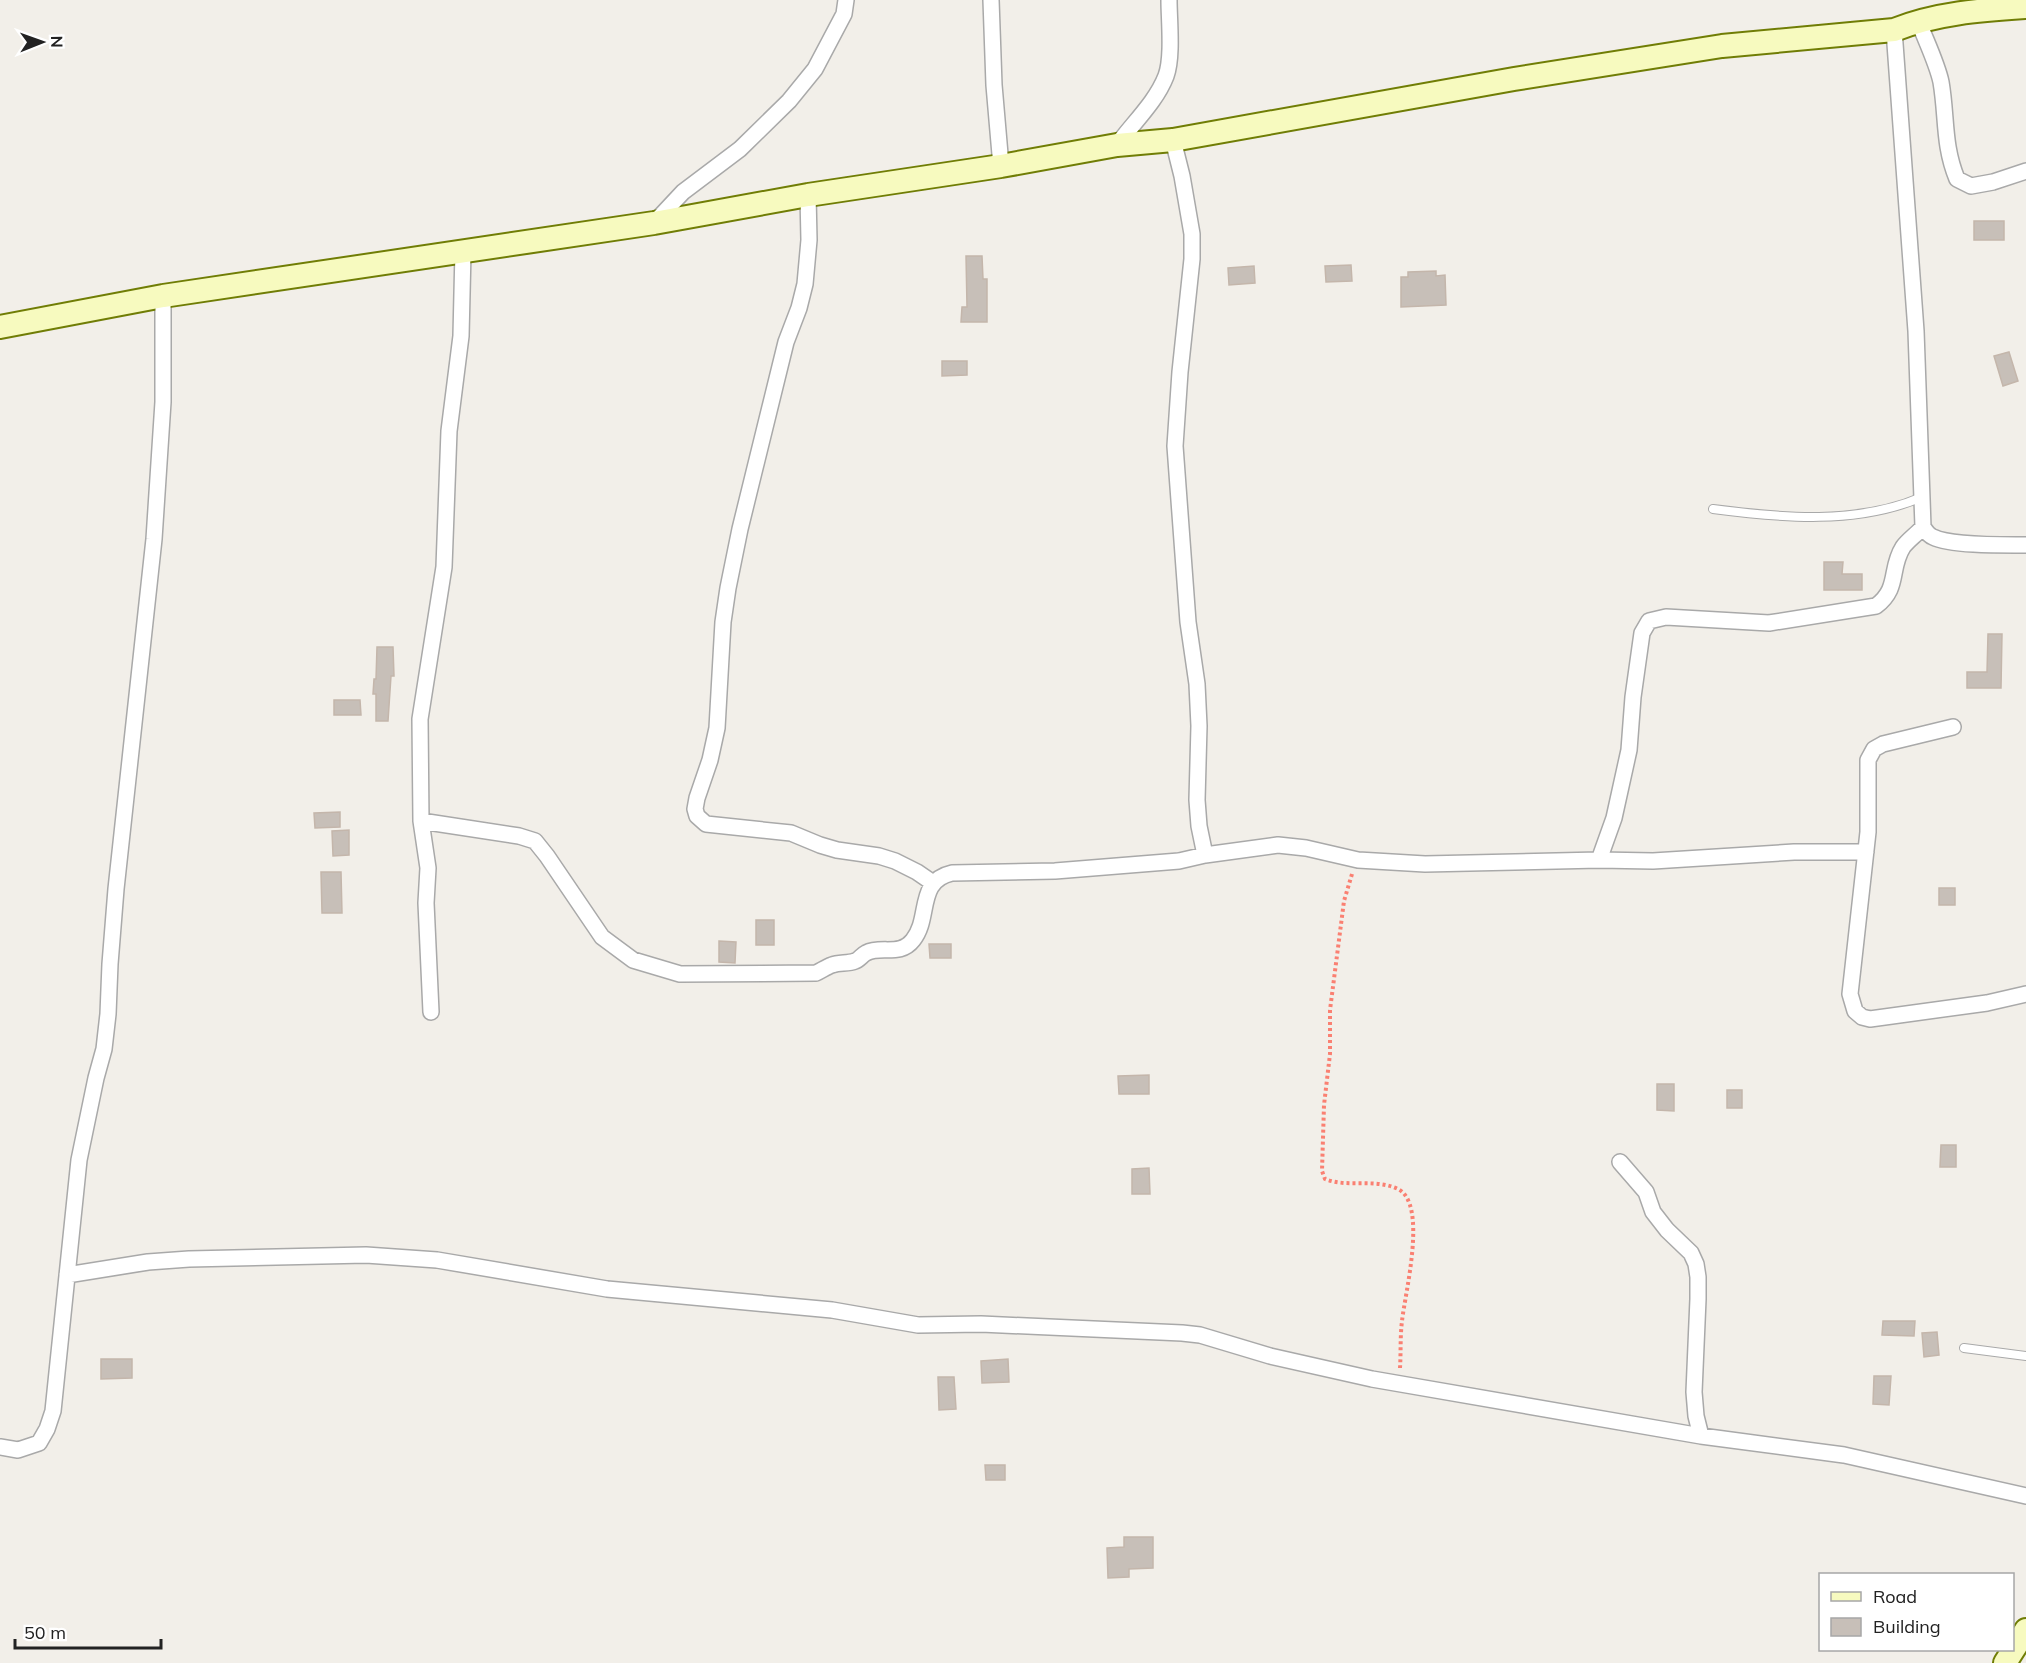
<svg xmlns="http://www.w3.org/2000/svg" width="2026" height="1663" font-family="Mulish,sans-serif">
	<rect width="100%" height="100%" fill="#f2efe9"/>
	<path fill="#c7bfb8" stroke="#c4b6ab" stroke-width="1.5" d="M1974,221H2004V240H1974Z
		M966,256H982L983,279H987V322H961L962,307H967Z
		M1351,265L1352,281L1326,282L1325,266Z
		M1254,266L1255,283L1229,285L1228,268Z
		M1436,271V276L1445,275L1446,305L1401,307V277H1408V272Z
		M2009,352L2018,381L2003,386L1994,356Z
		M942,361H967V375L942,376Z
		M1824,562H1843L1842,574H1862V590H1824Z
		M1988,634H2002L2001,688H1967V672H1987Z
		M377,647H393L394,676H391L388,721H376V694H373L374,679H376Z
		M334,700H360L361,715H334Z
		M340,812V827L315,828L314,813Z
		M349,830V855L333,856L332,831Z
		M321,872H341L342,913H322Z
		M1939,888H1955V905H1939Z
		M756,920H774V945H756Z
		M719,941L736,942L735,963L719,962Z
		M929,944H951V958H930Z
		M1149,1075V1094H1119L1118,1076Z
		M1657,1084H1674V1111L1657,1110Z
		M1727,1090H1742V1108H1727Z
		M1941,1145H1956V1167H1940Z
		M1149,1168L1150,1194H1132V1169Z
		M1883,1321H1915L1914,1336L1882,1335Z
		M1937,1332L1939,1355L1924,1357L1922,1333Z
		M101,1359H132V1378L101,1379Z
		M1008,1359L1009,1382L982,1383L981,1361Z
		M1874,1376H1891L1889,1405L1873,1404Z
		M938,1377H954L956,1409L939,1410Z
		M985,1465H1005V1480H986Z
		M1124,1537H1153V1568L1129,1569V1577L1108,1578L1107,1548L1124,1547Z"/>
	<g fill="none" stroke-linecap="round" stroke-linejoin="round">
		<defs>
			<path id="lane" d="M1713,509C1782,518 1857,525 1922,497
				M1964,1348L2026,1356"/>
			<path id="street" d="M991,0L994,85L1001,166
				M1918,20C1925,39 1937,63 1941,82C1947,117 1943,145 1957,179L1971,186L1993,182L2026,171
				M1894,30L1916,331L1923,527C1926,531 1928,535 1933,537C1951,546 2004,545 2026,545
				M1173,140L1182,176L1192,234V259L1180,372L1175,446L1188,622L1197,684L1199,726L1197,800L1199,826L1205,855
				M1117,145C1133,123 1156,102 1166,76C1173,57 1169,20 1169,0
				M808,195L809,240L805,284L799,308L786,342L740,529L728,588L723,622L717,728L710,760L697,798L695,809L697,816L706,824L791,833L820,845L837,850L879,856L895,861L917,872L933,883
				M654,223L683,192L740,149L789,101L815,69L844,14L846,0
				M1953,727L1883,744L1874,749L1868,760V832L1850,994L1855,1011L1862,1017L1870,1019L1987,1003L2026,994
				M421,821L519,836L535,841L547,856L602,937L633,960L680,974L816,973C821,971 826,967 832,965C839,962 848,964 855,961C859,960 862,955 866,953C881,945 900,957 913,940C931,918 916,881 952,873L1055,871L1179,861L1205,855L1278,845L1306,848L1358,860L1425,864L1599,860L1653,861L1794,852H1866
				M1599,860L1614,818L1629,750L1633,697L1642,633L1649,621L1666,617L1769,623L1876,606C1900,588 1889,569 1903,547C1908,540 1917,534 1923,527
				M431,1012L426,903L428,868L421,821L420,719L444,567L449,431L461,336L463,251
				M1620,1162L1646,1192L1653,1212L1667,1230L1691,1253L1696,1264L1698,1277V1299L1694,1392L1696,1416L1701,1436
				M67,1275L148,1262L189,1259L366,1255L437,1260L607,1289L832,1310L918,1325L981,1324L1182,1333L1200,1335L1270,1356L1372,1379L1701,1436L1844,1455L2026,1496
				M0,1447L18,1450L39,1443L47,1429L53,1411L79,1160L96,1078L104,1049L108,1014L110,964L116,889L154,539L163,402V296"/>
			<path id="secondary" d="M0,327L163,296L654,223L808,195L1001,166L1117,145L1173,140L1514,79L1722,46L1894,30C1936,13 1982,10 2026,7
				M2005,1663L2026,1630"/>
		</defs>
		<use href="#lane" stroke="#a9a9a9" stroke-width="10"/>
		<use href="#street" stroke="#a9a9a9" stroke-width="18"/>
		<use href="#secondary" stroke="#707d05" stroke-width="26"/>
		<path stroke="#fa8072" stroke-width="4" stroke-dasharray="3 3" stroke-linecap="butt" d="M1352,874L1344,901L1330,1010V1054L1324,1105L1322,1171L1325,1179C1347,1188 1375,1178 1398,1189C1428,1204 1405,1293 1402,1321C1400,1337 1401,1353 1400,1368"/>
		<use href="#lane" stroke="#fff" stroke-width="8"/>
		<use href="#street" stroke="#fff" stroke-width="15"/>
		<use href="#secondary" stroke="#f7fabf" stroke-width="22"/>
	</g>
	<rect x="1819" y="1573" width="195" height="78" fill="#ffffff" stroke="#a7a7a7" stroke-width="1.5"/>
	<rect x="1831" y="1592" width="30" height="9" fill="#f7fabf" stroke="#a7a7a7" stroke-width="1.5"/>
	<text x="1873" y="1603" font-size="18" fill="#222222">Road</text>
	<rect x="1831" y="1618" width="30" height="18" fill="#c7bfb8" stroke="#a7a7a7" stroke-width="1.5"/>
	<text x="1873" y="1633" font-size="18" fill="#222222">Building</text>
	<g transform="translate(42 42) rotate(89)" stroke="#ffffff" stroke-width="4.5" paint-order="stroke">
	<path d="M0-4.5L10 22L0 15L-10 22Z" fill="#222222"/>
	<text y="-9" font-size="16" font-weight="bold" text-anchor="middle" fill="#222222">N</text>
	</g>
	<path d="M15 1639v9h146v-9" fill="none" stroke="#222222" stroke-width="3"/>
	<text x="24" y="1639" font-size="18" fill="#222222" stroke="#ffffff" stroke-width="4.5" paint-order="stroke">50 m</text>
</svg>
